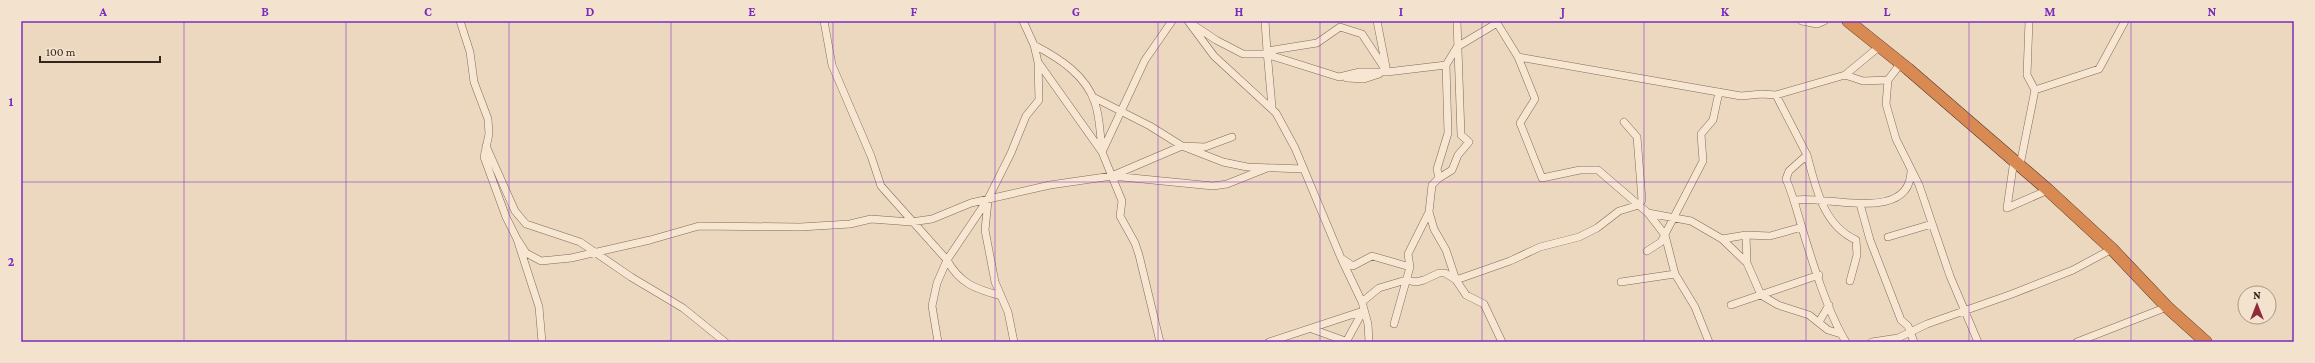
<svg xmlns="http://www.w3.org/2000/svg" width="2315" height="363" font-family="'Crimson Pro',serif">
	<rect width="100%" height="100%" fill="#ecd8bf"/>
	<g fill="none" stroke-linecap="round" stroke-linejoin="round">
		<defs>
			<path id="street" d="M460,21L470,52L474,82L488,119L489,134L484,157L506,217L517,239L539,307L542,342
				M824,21L832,65L871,156L881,186L947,260C960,284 976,289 1001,296
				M1023,21L1034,45L1038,62L1102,152L1122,201L1120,216L1135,243L1139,255L1160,342
				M1188,21L1214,56L1276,113L1295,148L1341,258L1362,302L1368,324L1369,342
				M1265,21L1267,51
				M1377,21L1386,67
				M1802,21L1817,24L1824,21
				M1192,24L1216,40L1243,54H1266L1339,77L1360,72H1387
				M1034,45C1059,58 1086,75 1095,103C1100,117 1100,135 1102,149
				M1518,57L1535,99L1520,123L1542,178L1580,170H1598L1648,213L1665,235L1675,274L1695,307L1709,342
				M1901,63L1888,80L1886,104L1896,139L1919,185L1950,276L1978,342
				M1845,75L1863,81L1888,80
				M1347,78L1364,79L1379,74
				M2035,90L2099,69L2125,21
				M1776,95L1807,155L1789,171L1786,179C1793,195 1797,211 1802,228C1812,261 1828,313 1846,342
				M1093,97L1150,126L1182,146L1223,162L1247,167L1303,169
				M1272,107L1267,51L1317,43L1340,27L1362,34L1387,72L1446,65L1457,47L1497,23L1518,57L1741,96L1762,94L1776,95L1845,75L1880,46
				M486,146L515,211L526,224L580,242L631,277L683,308L725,342
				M1102,152L1145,60L1172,21
				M1807,155C1816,188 1823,225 1856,240L1857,255L1850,281
				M2020,165L2035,90L2027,75L2029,21
				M1114,175L1182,146L1205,147L1232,137
				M1439,178L1437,169L1448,133L1446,65
				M1796,200C1827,195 1911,224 1911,170
				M988,201L985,230L995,282L1008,312L1014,342
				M1860,204L1870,240L1901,320L1908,326L1914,342
				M2007,208L2014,160
				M2007,208L2048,190
				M1429,212L1434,229L1446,250L1456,280L1510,261L1540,247L1579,237L1597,228L1619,211L1639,205L1642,200L1637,137L1624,122
				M1648,213L1691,221L1722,239L1746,235L1770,236L1802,227
				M1746,235L1747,263
				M1888,237L1932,224
				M517,239L526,253L541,261L571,258L650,240L699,226L800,227L850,224L871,219L911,222L932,219L971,203L1050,185L1112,176L1213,186L1227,184L1267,168
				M1722,239L1747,263L1761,295L1778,305L1809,315L1828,330L1841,334
				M1647,251L1661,242L1703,161L1701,134L1713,120L1719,92
				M1341,258L1353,266L1372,256L1410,267
				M1621,282L1675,274
				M1362,302L1379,288L1406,280L1416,282L1424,280L1439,273H1445L1456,280L1466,295L1484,304L1502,342
				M1731,305L1819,275
				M1819,322L1829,305
				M1394,324L1410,267L1408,254L1429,212L1432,185L1439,178L1452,170L1458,155L1469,142L1461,135L1457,21
				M1312,329L1348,342
				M938,342L932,306L937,283L947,260L988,199L1011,153L1026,116L1039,100L1038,65
				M1269,342L1363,311
				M1346,342L1363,311
				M1872,342L1898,338L1927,324L2012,294L2073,270L2112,249
				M2077,342L2167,307"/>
			<path id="highway" d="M1848,21L1908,69L2048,190L2112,249L2167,307L2206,342"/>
		</defs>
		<use href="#street" stroke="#836958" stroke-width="8"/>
		<use href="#highway" stroke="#51382d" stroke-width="13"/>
		<use href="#street" stroke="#f7e6d2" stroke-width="7"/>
		<use href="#highway" stroke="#d98a52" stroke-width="12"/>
	</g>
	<path fill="none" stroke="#7b2cbf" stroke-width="1" stroke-opacity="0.55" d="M184,21V342M346,21V342M509,21V342M671,21V342M833,21V342M995,21V342M1158,21V342M1320,21V342M1482,21V342M1644,21V342M1806,21V342M1969,21V342M2131,21V342M21,182H2294"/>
	<rect width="2315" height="363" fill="none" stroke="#f3e3ce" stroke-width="44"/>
	<g transform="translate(2257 305)"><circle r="19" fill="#f3e3ce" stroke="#a69787"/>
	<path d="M0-3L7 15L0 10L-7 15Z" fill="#902b3b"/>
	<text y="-6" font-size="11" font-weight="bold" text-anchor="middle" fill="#33241c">N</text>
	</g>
	<path d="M40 56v6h120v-6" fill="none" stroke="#33241c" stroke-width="2"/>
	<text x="46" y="56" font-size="12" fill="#33241c" stroke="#f3e3ce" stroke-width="3" paint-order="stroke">100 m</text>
	<rect x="22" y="22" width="2271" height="319" fill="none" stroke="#7b2cbf" stroke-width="1.5"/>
	<g font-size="13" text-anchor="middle" font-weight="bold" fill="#7b2cbf">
		<text x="103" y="16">A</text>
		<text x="265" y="16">B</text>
		<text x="428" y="16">C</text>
		<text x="590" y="16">D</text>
		<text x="752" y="16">E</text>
		<text x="914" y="16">F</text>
		<text x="1076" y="16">G</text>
		<text x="1239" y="16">H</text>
		<text x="1401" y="16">I</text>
		<text x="1563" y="16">J</text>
		<text x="1725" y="16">K</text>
		<text x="1887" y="16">L</text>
		<text x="2050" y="16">M</text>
		<text x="2212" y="16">N</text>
		<text x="11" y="106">1</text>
		<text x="11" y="266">2</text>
	</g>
</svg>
